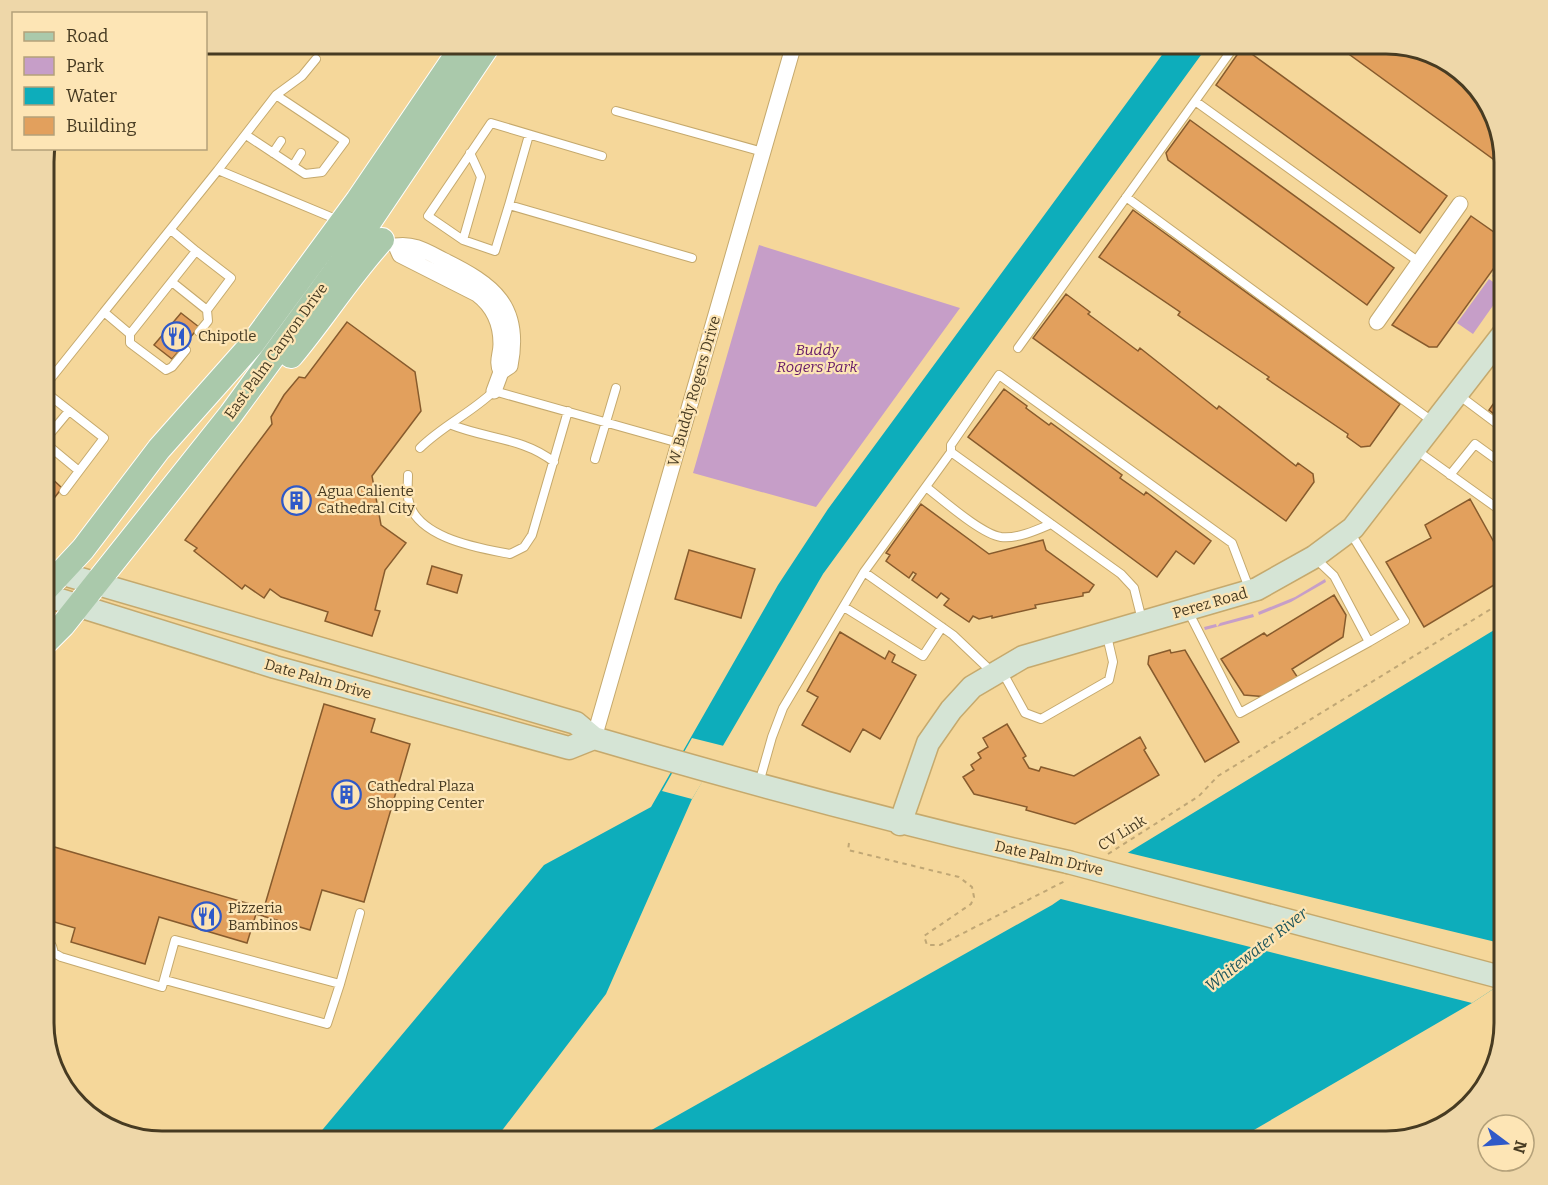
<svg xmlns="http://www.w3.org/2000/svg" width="1548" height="1185" font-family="Bitter,serif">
	<rect width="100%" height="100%" fill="#f5d79a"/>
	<path fill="#c69ec8" d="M759,245L960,308L816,507L693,473Z
		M1504,258V285L1492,276Z
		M1489,279L1504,290L1473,334L1457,323Z
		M1325,579L1326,582L1291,602L1259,615L1258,612L1295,597Z
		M1253,614L1254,617L1205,630L1204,627L1216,624L1217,627L1220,623Z"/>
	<path fill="#0dadbb" d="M1170,44H1209L823,574L692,799L606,994L494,1141H313L544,865L651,807L778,585L828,509Z
		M1504,624V982L1472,1003L1235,1141H632L1052,905L1129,852Z"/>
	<path fill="#f5d79a" d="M692,738L724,746L692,799L662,791Z
		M1125,852L1504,944V982L1472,1003L1057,898Z"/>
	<path fill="#e2a05d" stroke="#875b2d" stroke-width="1.5" d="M1335,44H1387L1459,68L1492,110L1504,167Z
		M1239,52H1249L1447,196L1420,233L1216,85Z
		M1190,120L1394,268L1367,305L1168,160L1166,153Z
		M1133,210L1400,404L1370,446L1361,447L1347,437L1348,434L1267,379L1269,377L1178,315L1180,312L1099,257Z
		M1471,216L1498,235L1496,238L1504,244V254L1437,347H1429L1392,325Z
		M1066,294L1090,312L1088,314L1138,351L1140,348L1217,409L1219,406L1296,466L1298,463L1313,474L1314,482L1286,521L1033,338Z
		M181,313L199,327L172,359L154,345Z
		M347,322L415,372L421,411L372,476L381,525L406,543L385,570L375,610L380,611L372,636L325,621L328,612L281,597L270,589L264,598L245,585L242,589L194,551L197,548L185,540L272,424L271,417L284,395L299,377L305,378Z
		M1004,389L1027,406L1026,408L1049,425L1051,423L1122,475L1120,478L1144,495L1146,492L1211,541L1194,564L1176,551L1157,577L968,437Z
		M1503,391L1504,393V404L1497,399Z
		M1496,400L1504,406V422L1489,410Z
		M46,473L62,488L44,511V476Z
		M1470,499L1500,553L1504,550V579L1424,627L1386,562L1431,538L1425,525Z
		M921,504L989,554L1043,540L1046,550L1094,585L1089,592L1083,593V596L1035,605L1036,608L992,618V616L979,619L973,616L969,622L944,605L949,599L941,593L937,598L912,580L916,574L913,572L909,578L886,561L890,555L886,553Z
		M689,550L755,569L741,618L675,599Z
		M432,566L462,575L457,593L427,584Z
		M1334,595L1346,615L1343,637L1292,669L1298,678L1268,697L1244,695L1221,659L1264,633L1267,636Z
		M840,632L885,659L889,651L895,655L892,662L916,675L880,739L863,729L850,752L802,725L818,697L807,691Z
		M1170,650L1171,653L1185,650L1239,742L1205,762L1148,664L1149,656Z
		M324,704L375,719L371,732L410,744L364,902L322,890L310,930L256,914L247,943L159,917L145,964L71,942L75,928L44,919V873L51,846L264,908Z
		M1007,724L1026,756L1023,758L1029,768L1039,771L1041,767L1074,776L1140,737L1146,748L1144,750L1159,775L1075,824L1026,810L1027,807L974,794L963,777L974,770L971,765L981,758L978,753L988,747L983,738Z"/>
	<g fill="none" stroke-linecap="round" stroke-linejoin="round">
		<defs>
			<path id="service" d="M276,95L302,76L316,59
				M1195,101L1419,262
				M616,111L763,152
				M273,153L281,141
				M602,156L491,123L428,216L463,240L495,251L509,205L692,258
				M293,166L301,153
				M218,170L276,95L345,141L322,172L305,174L246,135
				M1126,197L1432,421
				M509,205L529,135
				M171,230L196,251
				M463,240L481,177L470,153
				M172,282L207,310L231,278L196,251L130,334L104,312L218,170L338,220
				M199,332L208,321L207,310
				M130,334V343L166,370L172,367L186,350
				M1018,348L1236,44
				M44,387L104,312
				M1460,396L1504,429
				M452,425C487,439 524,438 554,462
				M44,441L69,411
				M44,442L79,471L104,438L44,391
				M420,448C442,426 471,413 494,391L679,443
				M1416,450L1504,513
				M595,459L616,388
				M408,475C408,482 407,491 408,498C414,538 479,548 510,554L524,547L532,535L568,411
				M1450,475L1475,444L1504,465
				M926,487C943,500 981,534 1001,537C1017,539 1037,530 1051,524
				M64,491L79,471
				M44,517L48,511
				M1350,532L1405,621L1369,642
				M44,564L56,571
				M864,572L951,452
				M844,607L923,656L942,627
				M1188,611L1240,713L1369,642L1334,576L1315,558
				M1142,620L1134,588L1121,574L951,452V445L999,375L1232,543L1249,588
				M1003,673L1025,713L1041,719L1109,680L1113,662L1107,636
				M759,783L772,737L783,708L864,572L953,635L992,672
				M44,942L52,946L54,953L61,957L162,987L175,940L340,984L327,1024L165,980
				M340,984L360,913"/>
			<path id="minor" d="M396,246C414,243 427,252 443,260C494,285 522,306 510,366L501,372L494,391
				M396,246L400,255L477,294C493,306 501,324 501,344C501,355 496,361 501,372
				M1377,322L1460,204
				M594,738L794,44
				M1435,1130L1443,1125"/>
			<path id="secondary" d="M60,573L576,723L594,738C751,784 908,826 1068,862
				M44,595L275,667L569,748L594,738
				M900,824L928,743L951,710L972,687L1023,657L1257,589L1314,557L1353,528L1504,333"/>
			<path id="primary" d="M291,356C323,318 349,276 382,240
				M44,591L83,549L159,449L253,343L358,200L464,44
				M44,644L63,625L231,414L343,261L489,44"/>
		</defs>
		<use href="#service" stroke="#c5a96d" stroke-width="10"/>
		<use href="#minor" stroke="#c5a96d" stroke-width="17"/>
		<use href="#secondary" stroke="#c5a96d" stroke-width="25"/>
		<use href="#primary" stroke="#fff" stroke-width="26"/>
		<path stroke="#c0a775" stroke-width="2" stroke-dasharray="4.5 4.5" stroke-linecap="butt" d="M849,843L848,850L959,877L972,887L974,897L971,904L924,936L927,945H940L1065,881
			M1108,854L1199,796L1218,776L1504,601"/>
		<use href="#service" stroke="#fff" stroke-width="8"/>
		<use href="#minor" stroke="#fff" stroke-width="15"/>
		<use href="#secondary" stroke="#d5e4d5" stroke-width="22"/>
		<use href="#primary" stroke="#aac9ab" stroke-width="24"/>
		<defs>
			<path id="secondary-bridge" d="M1068,862L1504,978"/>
		</defs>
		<use href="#secondary-bridge" stroke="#c5a96d" stroke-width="25" stroke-linecap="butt"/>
		<use href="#secondary-bridge" stroke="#d5e4d5" stroke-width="22"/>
	</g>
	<defs>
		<symbol id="restaurant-ring" viewBox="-11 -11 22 22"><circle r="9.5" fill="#fde5b5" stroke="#2f59c8" stroke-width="1.5"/><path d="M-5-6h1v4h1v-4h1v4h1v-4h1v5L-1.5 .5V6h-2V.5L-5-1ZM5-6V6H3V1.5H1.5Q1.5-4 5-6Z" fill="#2f59c8"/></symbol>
		<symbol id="building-ring" viewBox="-11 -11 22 22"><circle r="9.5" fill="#fde5b5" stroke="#2f59c8" stroke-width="1.5"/><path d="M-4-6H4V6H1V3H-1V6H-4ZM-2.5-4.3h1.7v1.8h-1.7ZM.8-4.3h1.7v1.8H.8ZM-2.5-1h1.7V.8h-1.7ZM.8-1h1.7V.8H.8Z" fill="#2f59c8"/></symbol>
	</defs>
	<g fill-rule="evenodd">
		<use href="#restaurant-ring" x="160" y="320" width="33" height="33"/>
		<use href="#building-ring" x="280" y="484" width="33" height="33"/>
		<use href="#building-ring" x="330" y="778" width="33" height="33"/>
		<use href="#restaurant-ring" x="190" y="900" width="33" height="33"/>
	</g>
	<g text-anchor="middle" stroke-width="4.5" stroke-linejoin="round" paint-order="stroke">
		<g font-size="15" fill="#473b22" stroke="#fde5b5" text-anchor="start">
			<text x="198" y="341">Chipotle</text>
			<text x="317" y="496">Agua Caliente<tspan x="317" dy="17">Cathedral City</tspan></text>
			<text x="367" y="791">Cathedral Plaza<tspan x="367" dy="17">Shopping Center</tspan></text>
			<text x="228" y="913">Pizzeria<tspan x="228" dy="17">Bambinos</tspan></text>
		</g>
		<g font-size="15" font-style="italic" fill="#651a6a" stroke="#fde5b5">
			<text x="817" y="355">Buddy<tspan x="817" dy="17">Rogers Park</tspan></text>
		</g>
		<g font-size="15" fill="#473b22" stroke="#fde5b5">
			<text transform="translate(276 351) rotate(-54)" y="5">East Palm Canyon Drive</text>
			<text transform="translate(694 391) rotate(-74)" y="5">W. Buddy Rogers Drive</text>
			<text transform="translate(1210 603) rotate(-16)" y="5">Perez Road</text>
			<text transform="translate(318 679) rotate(16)" y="5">Date Palm Drive</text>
			<text transform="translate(1122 833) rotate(-32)" y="5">CV Link</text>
			<text transform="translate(1049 858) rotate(13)" y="5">Date Palm Drive</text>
		</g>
		<g font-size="16" font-style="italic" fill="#1e565c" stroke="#fde5b5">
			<text transform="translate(1256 949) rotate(-38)" y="6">Whitewater River</text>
		</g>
	</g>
	<path d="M0 0H1548V1185H0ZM162 54H1386A108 108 0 0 1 1494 162V1023A108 108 0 0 1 1386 1131H162A108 108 0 0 1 54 1023V162A108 108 0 0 1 162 54Z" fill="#eed7a9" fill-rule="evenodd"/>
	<path fill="none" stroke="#473b22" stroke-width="3" d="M162 54H1386A108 108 0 0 1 1494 162V1023A108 108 0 0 1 1386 1131H162A108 108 0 0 1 54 1023V162A108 108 0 0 1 162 54Z"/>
	<rect x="12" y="12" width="195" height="138" fill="#fde5b5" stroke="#b4a17a" stroke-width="1.5"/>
	<rect x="24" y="32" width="30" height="9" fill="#aac9ab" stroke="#b4a17a" stroke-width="1.5"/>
	<text x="66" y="42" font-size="18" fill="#473b22">Road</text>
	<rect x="24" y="57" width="30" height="18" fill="#c69ec8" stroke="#b4a17a" stroke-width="1.5"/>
	<text x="66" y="72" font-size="18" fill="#473b22">Park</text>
	<rect x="24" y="87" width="30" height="18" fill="#0dadbb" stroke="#b4a17a" stroke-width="1.5"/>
	<text x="66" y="102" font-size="18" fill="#473b22">Water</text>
	<rect x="24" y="117" width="30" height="18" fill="#e2a05d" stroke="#b4a17a" stroke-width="1.5"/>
	<text x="66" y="132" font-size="18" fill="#473b22">Building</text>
	<g transform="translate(1506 1143) rotate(106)"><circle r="28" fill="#fde5b5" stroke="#b4a17a" stroke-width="1.5"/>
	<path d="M0-4.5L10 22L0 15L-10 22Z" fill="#2f59c8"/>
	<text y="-9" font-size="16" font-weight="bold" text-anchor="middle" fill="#473b22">N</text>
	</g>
</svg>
